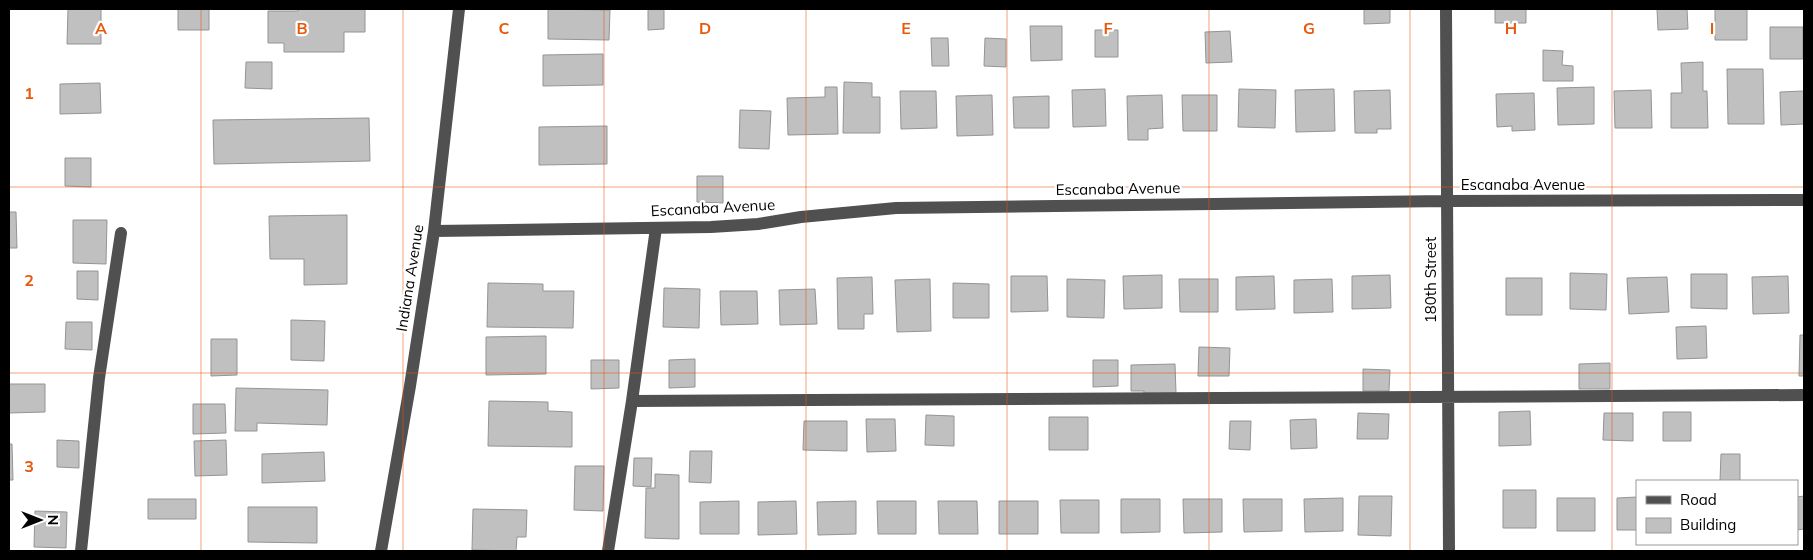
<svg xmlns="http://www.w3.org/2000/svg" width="1813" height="560" font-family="Mulish,sans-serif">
	<rect width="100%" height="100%" fill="#fff"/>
	<path fill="#c0c0c0" stroke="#949494" d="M68,9H101V44H67Z
		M178,9H209V30H178Z
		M298,9H365V32H344V52H284V43H268V11H298Z
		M548,9L610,10L609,40L548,39Z
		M648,9H664V29L648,30Z
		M1364,9H1390V23L1364,24Z
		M1495,9H1526V23H1495Z
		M1657,9H1687L1688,29L1658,30Z
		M1715,9H1747V40H1715Z
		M1030,26H1062V60L1031,61Z
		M1770,27H1803V59H1770Z
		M1095,30H1118V57H1095Z
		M1230,31L1232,62L1206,63L1205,32Z
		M931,38H948L949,66H932Z
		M985,38L1006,39V67L984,66Z
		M1543,50L1563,51L1562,65L1573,66V81H1543Z
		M603,54V85L543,86V55Z
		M246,62H272V89L245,88Z
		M1703,62V91H1707L1708,128H1671V93H1682L1681,63Z
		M1727,69H1763L1764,124H1728Z
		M844,82L872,83V97H880V133H843Z
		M100,83L101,113L60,114V84Z
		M825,87H837L838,134L788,135L787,98L825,97Z
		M1594,87V124L1558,125L1557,88Z
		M1105,89L1106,126L1073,127L1072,90Z
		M1239,89L1276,90L1275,128L1238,127Z
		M1334,89L1335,131L1296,132L1295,90Z
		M1390,90L1391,129H1377V133H1355L1354,91Z
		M1651,90L1652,128H1615L1614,91Z
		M900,91H936L937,128L901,129Z
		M1804,91V124L1781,125L1780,92Z
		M1534,93L1535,130L1512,131V126L1497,127L1496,94Z
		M992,95L993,135L957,136L956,96Z
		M1162,95L1163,128L1148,129V140H1128L1127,96Z
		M1182,95H1217V131H1183Z
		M1049,96V128H1014L1013,97Z
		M740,110L771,111L769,149L739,148Z
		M369,118L370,161L214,164L213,120Z
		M607,126V164L539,165V127Z
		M65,158H91V187L65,186Z
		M697,176H723V203L697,202Z
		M9,212H16L17,248H9Z
		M347,215V284L304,285V259H270L269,216Z
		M73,220H107L106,264L73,263Z
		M77,271H98V300L77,299Z
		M1570,273L1607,274L1606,310L1570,309Z
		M1691,274H1727V309L1691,308Z
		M1162,275V308L1124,309L1123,276Z
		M1390,275L1391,308L1352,309V276Z
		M1011,276H1047L1048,311L1011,312Z
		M1274,276L1275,309L1236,310V277Z
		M1788,276L1789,313L1753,314L1752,277Z
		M872,277L873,314H864V329H838L837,278Z
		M1667,277L1669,312L1629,314L1627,278Z
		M1506,278H1542V315H1506Z
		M930,279L931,331L897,332L895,280Z
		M1067,279L1105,280L1104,318L1067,317Z
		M1179,279H1218V312H1180Z
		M1332,279L1333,312L1294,313V280Z
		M488,283L543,284V291H574L573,328L487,327Z
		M953,283L989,284V318H953Z
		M664,288L700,289L699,328L663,327Z
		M815,289L817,324L780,325L779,290Z
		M720,291H757L758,324L721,325Z
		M291,320L325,321L324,361L291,360Z
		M66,322H92V350L65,349Z
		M1706,326L1707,358L1677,359L1676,327Z
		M1800,335H1804V376H1799Z
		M546,336V374L486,375V337Z
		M211,339H237V375L211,376Z
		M1199,347L1230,348L1229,376H1198Z
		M695,359V387L669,388V360Z
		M591,360H619V388L591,389Z
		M1093,360H1118V386L1093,387Z
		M1610,363V389H1579V364Z
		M1175,364L1176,393L1144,394V391H1131V365Z
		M1363,369L1390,370L1389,391H1363Z
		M9,384H45V412L9,413Z
		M236,388L328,390L327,425L257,423V431H235Z
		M489,401L548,402V411L572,412V447L488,446Z
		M193,404H225L226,433L193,434Z
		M1530,411L1531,445L1499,446V412Z
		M1663,412H1691V441H1663Z
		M1358,413L1389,414L1388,439H1357Z
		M1604,413H1633V441L1603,440Z
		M926,415L954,416V446L925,445Z
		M1049,417H1088V450H1049Z
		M866,419H895L896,451L867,452Z
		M1316,419L1317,448L1291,449L1290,420Z
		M804,421H847V451L803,450Z
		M1230,421H1251L1250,450L1229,449Z
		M57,440L79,441V468L57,467Z
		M226,440L227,475L195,476L194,441Z
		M9,444H12L13,480H9Z
		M690,451H712L711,483L689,482Z
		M324,452L325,481L262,483V454Z
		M1721,454H1740V481H1720Z
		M634,458H652L651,487L633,486Z
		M575,466H604L603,511L574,510Z
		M655,474L679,475V539L645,538L646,488H655Z
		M1503,490H1536V528H1503Z
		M1359,496H1392L1391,536L1358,535Z
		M1804,496V529L1797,530V497Z
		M1637,497V530H1617V498Z
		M1343,498V531L1305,532L1304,499Z
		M1557,498H1595V531H1557Z
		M148,499H196V519H148Z
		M1121,499H1160V532L1121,533Z
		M1183,499H1222V532L1184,533Z
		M1243,499H1282V531L1244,532Z
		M1060,500H1099V533H1061Z
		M739,501V534H700V502Z
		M796,501L797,534L758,535V502Z
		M856,501V534L818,535L817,502Z
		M877,501H916V534H878Z
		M938,501H977L978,534H939Z
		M999,501H1038V534H999Z
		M248,507H317V543L248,542Z
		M473,509L527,510L526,537H517L516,551L472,550Z
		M35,511L67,512L66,548L34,547Z"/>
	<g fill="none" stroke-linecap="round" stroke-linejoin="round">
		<path stroke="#505050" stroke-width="12" d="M1446,9L1449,551
			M434,231L711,227L758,224L801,217L896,208L1447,201L1804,200
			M632,401L1804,395
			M81,551L99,378L121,233
			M381,551L410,386L434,231L459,9
			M608,551L632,401L656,228"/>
	</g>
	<path fill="none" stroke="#e8590c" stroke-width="1" stroke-opacity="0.55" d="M201,9V551M403,9V551M604,9V551M806,9V551M1007,9V551M1209,9V551M1410,9V551M1612,9V551M9,187H1804M9,373H1804"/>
	<g text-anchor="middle" stroke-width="4.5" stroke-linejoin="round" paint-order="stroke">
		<g font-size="15" fill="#000" stroke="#fff">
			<text x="1523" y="190">Escanaba Avenue</text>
			<text transform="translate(1118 189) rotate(-1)" y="5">Escanaba Avenue</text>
			<text transform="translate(713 208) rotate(-3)" y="5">Escanaba Avenue</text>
			<text transform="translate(410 278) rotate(-81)" y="5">Indiana Avenue</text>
			<text transform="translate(1431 280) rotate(-90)" y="5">180th Street</text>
		</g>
	</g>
	<g font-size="16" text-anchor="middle" font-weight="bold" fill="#e8590c" stroke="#fff" stroke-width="4.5" stroke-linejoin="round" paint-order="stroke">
		<text x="101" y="34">A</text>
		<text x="302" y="34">B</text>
		<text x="504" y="34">C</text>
		<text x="705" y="34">D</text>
		<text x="906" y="34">E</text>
		<text x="1108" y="34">F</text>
		<text x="1309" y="34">G</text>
		<text x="1511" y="34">H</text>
		<text x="1712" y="34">I</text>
		<text x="29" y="99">1</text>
		<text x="29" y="286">2</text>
		<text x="29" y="472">3</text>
	</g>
	<rect width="1813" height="560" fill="none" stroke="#000000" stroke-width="20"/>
	<rect x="1636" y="480" width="162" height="65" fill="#ffffff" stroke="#999999"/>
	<rect x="1646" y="496" width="25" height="8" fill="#505050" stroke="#999999"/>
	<text x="1680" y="505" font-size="15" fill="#000000">Road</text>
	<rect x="1646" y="518" width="25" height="15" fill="#c0c0c0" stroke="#999999"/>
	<text x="1680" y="530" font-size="15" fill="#000000">Building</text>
	<g transform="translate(40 520) rotate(90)" stroke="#ffffff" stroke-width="4" paint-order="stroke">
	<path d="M0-4L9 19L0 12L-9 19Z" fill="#000000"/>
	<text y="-8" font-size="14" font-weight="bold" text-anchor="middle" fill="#000000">N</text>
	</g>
</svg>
